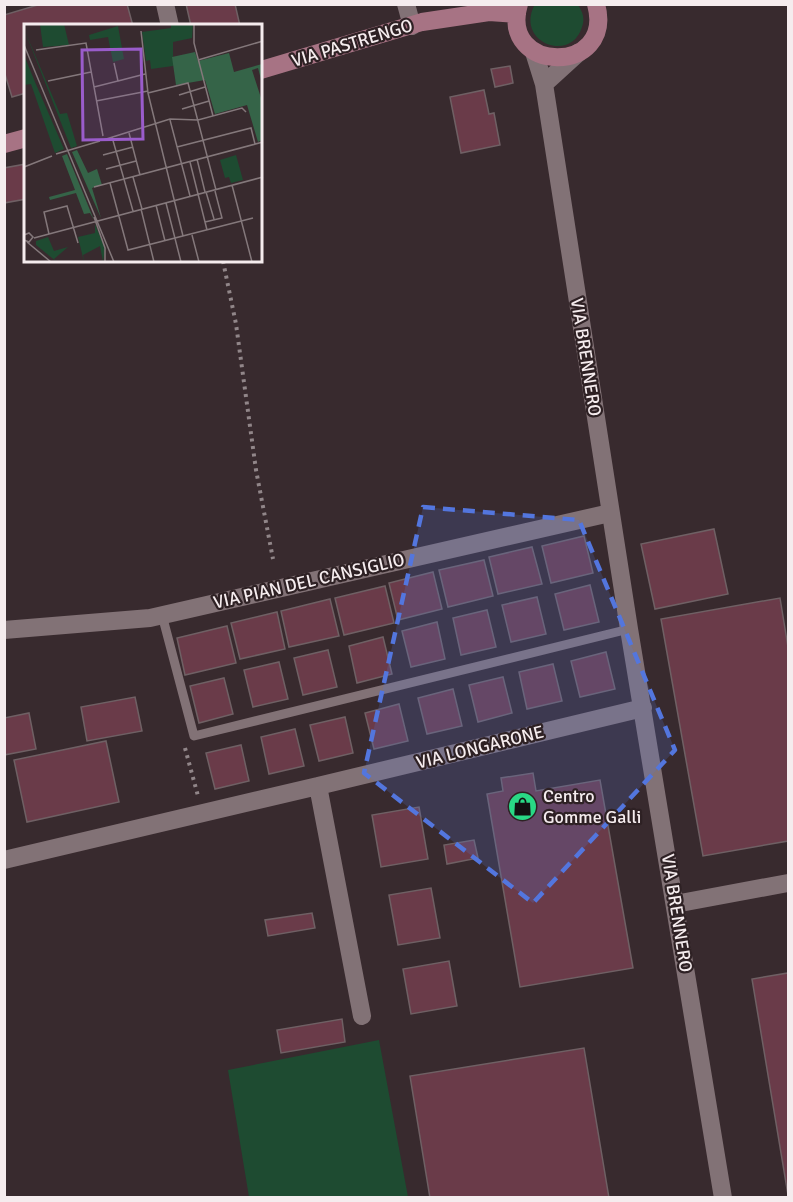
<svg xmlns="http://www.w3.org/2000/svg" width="793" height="1202" font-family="Signika,sans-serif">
	<rect width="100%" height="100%" fill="#382a2e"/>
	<path fill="#1e4b31" d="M535,4L578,5C583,12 585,19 582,27C571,64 514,42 535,4Z
		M379,1040L408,1197H249L228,1070Z"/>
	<path fill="#6a3b49" stroke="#6f6064" stroke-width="1.5" d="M41,4H127L133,26H26V93L12,97L4,71V15Z
		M186,4H235L240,26H191Z
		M510,66L513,83L495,87L491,69Z
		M484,90L489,114L494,113L500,145L461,153L450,97Z
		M26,164V199L4,203V168Z
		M714,529L728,594L655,609L641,544Z
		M584,536L593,573L551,583L542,546Z
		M532,547L542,584L498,594L489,557Z
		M484,560L493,596L448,607L439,570Z
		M433,572L442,609L398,620L389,583Z
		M590,585L599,622L564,630L555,594Z
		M385,586L394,623L344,635L335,598Z
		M537,597L546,634L511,642L502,605Z
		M780,598L788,647V841L703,856L661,619Z
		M330,599L339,636L289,647L281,611Z
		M487,610L496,647L461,655L453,618Z
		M277,612L285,649L240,659L231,623Z
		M437,622L445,659L411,667L402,631Z
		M227,626L236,663L185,675L177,638Z
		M383,637L392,674L357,683L349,646Z
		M328,650L337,687L303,695L294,658Z
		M606,652L615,689L580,697L571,661Z
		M279,662L288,699L253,707L244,670Z
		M553,664L562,701L527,709L519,672Z
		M503,677L512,713L478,722L469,685Z
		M224,678L233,714L199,723L190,686Z
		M453,689L462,726L427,734L418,698Z
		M135,697L142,731L87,741L81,707Z
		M399,704L408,741L374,749L365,713Z
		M29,713L36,749L4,755V718Z
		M345,717L353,753L319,761L310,725Z
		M295,729L304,766L269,774L261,737Z
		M106,741L119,802L27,822L14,760Z
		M241,745L249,781L215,789L206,753Z
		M533,773L536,791L600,780L633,968L520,987L487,794L503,791L501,778Z
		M419,807L428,859L381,867L372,815Z
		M474,840L478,858L447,864L444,845Z
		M431,888L440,938L398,945L389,895Z
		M312,913L315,928L268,936L265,920Z
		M449,961L457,1006L411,1014L403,969Z
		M788,973V1195L752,979Z
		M342,1019L345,1042L281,1053L277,1030Z
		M584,1048L609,1198H430L410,1076Z"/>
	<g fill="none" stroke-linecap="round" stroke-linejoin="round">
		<path stroke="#918689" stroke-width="4" stroke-dasharray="3 4.5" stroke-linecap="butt" d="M223,261L236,324L256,470L273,559
			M185,748L198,796"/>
		<path stroke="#827276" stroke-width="9" d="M162,615L194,736L629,629"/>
		<path stroke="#827276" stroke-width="18" d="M165,4L170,26
			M406,4L412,26
			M534,52L544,84L629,629L723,1198
			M544,84L578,53
			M4,630L150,618L610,513
			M4,860L318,786
			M675,904L788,883
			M362,1016L318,786L643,708"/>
		<path stroke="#a77384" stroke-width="18" d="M519,4C498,74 616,76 596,4
			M261,70L422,22L489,12L517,14
			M4,144L26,138"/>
	</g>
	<path fill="#5376de" fill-opacity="0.2" stroke="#5376de" stroke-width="4.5" stroke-dasharray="12 8" stroke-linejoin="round" d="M423,507L579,520L675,750L533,903L364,773Z"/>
	<defs>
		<symbol id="shop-disc" viewBox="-11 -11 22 22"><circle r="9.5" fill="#29d885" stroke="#2e2124"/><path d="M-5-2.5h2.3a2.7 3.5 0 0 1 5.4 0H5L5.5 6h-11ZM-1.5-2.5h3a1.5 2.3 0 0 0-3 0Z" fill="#111"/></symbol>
	</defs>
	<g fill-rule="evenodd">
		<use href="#shop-disc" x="506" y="790" width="33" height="33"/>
	</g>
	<g text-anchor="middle" stroke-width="4.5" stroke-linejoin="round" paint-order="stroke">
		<g font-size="18" fill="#f5ecee" stroke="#2e2124">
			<text transform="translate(352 43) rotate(-17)" y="6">VIA PASTRENGO</text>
			<text transform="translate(586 357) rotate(81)" y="6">VIA BRENNERO</text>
			<text transform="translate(309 581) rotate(-13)" y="6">VIA PIAN DEL CANSIGLIO</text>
			<text transform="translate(480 747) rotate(-14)" y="6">VIA LONGARONE</text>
			<text transform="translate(677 913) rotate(81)" y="6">VIA BRENNERO</text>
		</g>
		<g font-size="18" fill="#f5ecee" stroke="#2e2124" text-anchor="start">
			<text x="543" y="802">Centro<tspan x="543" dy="21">Gomme Galli</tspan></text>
		</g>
	</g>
	<g transform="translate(24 24)">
		<rect width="238" height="238" fill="#382a2e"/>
		<path d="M16,0H40L45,21L19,23ZM147,0H169L168,14L149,18V42L127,45L126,36L122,37L118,8L147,4ZM94,2L100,35L89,38L84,13L66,16L65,11ZM0,5L36,90L43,89L53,122L47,124ZM0,31L11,58L40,125L31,129L7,60L0,61ZM212,131L219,156L207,159L205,153L201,154L196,136ZM71,200L81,224L79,238L76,222L59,231L60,238L54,213L71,209ZM24,213L30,227L44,223L30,235L33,238L12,221V217Z" fill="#1e4b31"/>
		<path d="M171,28L174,37L205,29L210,48L238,40V59L234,44L228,46L238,77V116L234,118L223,81L191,90L181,56L152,61L148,33ZM53,126L64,149L73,145L78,161L68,164L77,194L48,128ZM43,130L70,196L66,189L60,190L52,169L26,176L25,173L51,166L38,132Z" fill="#356448"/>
		<path fill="none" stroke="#84787b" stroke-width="1.5" d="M170,0V19L189,92M117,7L124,69L159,212M0,21L90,238M12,26L62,19L79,112M174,36L239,17M24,57L67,48M94,57L121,50M70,63L94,57L90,39M124,69L164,59L192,166M155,71L181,63M72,77L124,67M158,85L185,77M146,96L166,172M105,109L116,151M88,113L109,187M79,116L146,95L174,96L218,84L222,88M153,123L227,104L231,120M32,130L76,117M79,131L109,123M173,135L181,168M166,138L183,206M0,143L28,132M82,145L112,137M109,153L118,185M86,159L104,226L229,194M208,161L228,238M70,163L239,118M182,168L190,195M142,179L157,238M132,181L141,217M117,185L130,238M70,193L81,224V238M181,198L198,194L191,167M25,210L20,188L43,182L54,219M0,211L5,209L9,213L5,218L0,216M168,211L175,238M10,214L239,153M3,218L27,238"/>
		<path fill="#9a5ccb" fill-opacity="0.15" stroke="#9a5ccb" stroke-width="3" d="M117,25L119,115L59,116L58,26Z"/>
		<rect width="238" height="238" fill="none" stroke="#f5ecee" stroke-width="3"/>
	</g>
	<rect width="793" height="1202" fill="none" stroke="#f5ecee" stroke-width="12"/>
</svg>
